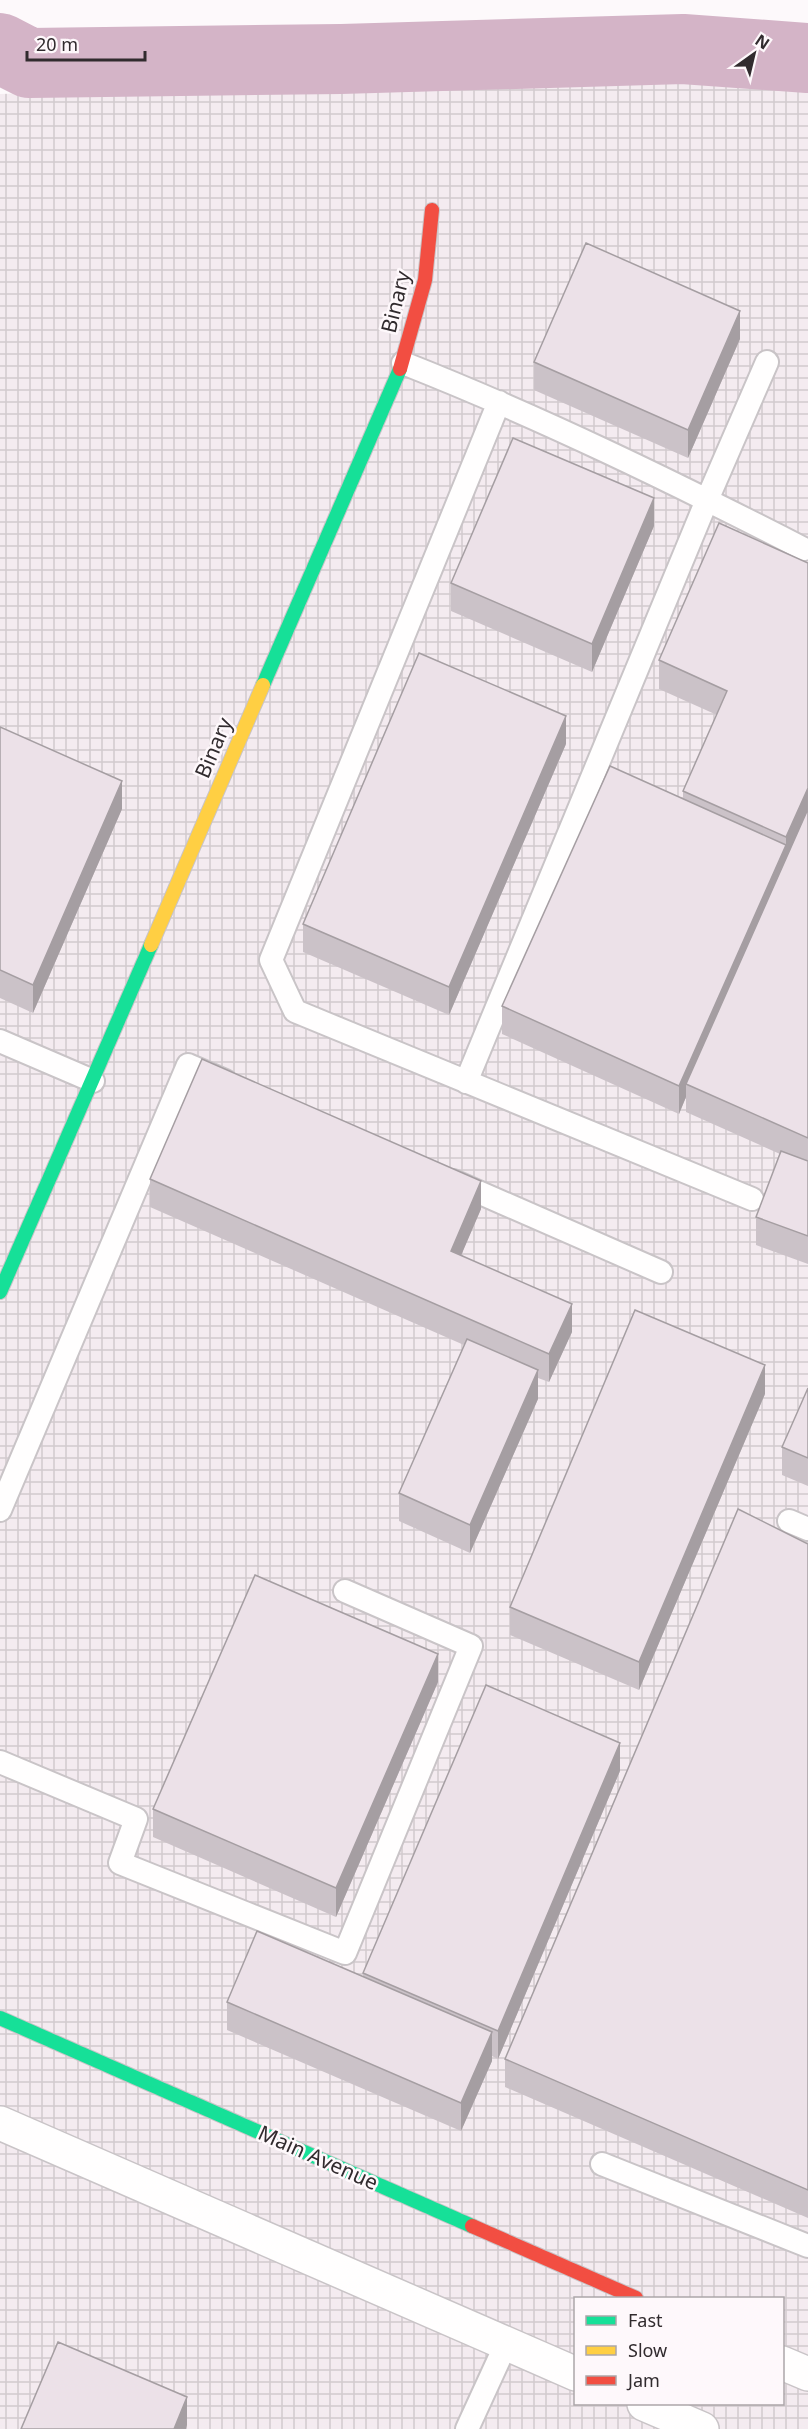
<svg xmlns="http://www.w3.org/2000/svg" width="808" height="2429" font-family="'Noto Sans',sans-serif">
	<defs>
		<pattern id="industrial-grid" width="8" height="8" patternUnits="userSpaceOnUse" patternTransform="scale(1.5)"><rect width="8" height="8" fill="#f4ebf0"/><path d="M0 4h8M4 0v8" fill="none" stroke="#d2cace"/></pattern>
	</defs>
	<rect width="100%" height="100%" fill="#fdf9fb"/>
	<path fill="url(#industrial-grid)" fill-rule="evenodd" d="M808,69V2429H0V94ZM576,2298H782V2404H576Z"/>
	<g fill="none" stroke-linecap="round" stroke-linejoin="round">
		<path stroke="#d4b4c7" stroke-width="70" d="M0,48L29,63L341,59L683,49L808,58"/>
		<defs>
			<path id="lane" d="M403,363C540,417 673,482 804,549
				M499,402L271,960L295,1011L752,1199
				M0,1041L93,1081
				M466,1082L707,500L767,362
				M453,1181L661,1272
				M0,1510L188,1065L225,1081
				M789,1521L808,1529
				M0,1762L136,1819L120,1863L345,1953L471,1646L345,1591
				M602,2164L808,2246
				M467,2429L506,2344"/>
			<path id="street" d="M0,2123L576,2374
				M782,2363L808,2374
				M644,2404L702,2429"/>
			<path id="fast" d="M263,685L400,369
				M0,1292L151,945
				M0,2018L472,2226"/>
			<path id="slow" d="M151,945L263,685"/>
			<path id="jam" d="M400,369L425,280L432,210
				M472,2226L636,2298"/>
		</defs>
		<use href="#lane" stroke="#c9c4c7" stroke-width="26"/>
		<use href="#street" stroke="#c9c4c7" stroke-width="36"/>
		<use href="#fast" stroke="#c9c4c7" stroke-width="16"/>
		<use href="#slow" stroke="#c9c4c7" stroke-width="16"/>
		<use href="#jam" stroke="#c9c4c7" stroke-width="16"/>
		<use href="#lane" stroke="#fffefe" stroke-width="22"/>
		<use href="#street" stroke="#fffefe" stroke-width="33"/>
		<use href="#fast" stroke="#16e098" stroke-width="14"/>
		<use href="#slow" stroke="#ffcf43" stroke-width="14"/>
		<use href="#jam" stroke="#f24e42" stroke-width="14"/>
	</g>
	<path fill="#cbc2c8" d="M740,339L688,458L534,390V362Z
		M654,526L592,672L451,611V583Z
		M808,563V1264L756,1245V1217L780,1154L686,1112V1097L679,1114L502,1034V1006L683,799V791L717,715L659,689V660Z
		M0,727L122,809L33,1013L0,998Z
		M566,744L449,1015L303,952V924Z
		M150,1179L481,1209L461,1255L572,1332L549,1382L538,1378V1399L470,1553L399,1521V1493L464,1345L150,1207Z
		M808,1388V1486L782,1475V1447Z
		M765,1394L639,1690L510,1635V1607Z
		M808,1544V2218L505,2087V2059Z
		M438,1682L336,1917L153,1837V1809Z
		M620,1771L498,2059L492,2056V2061L461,2131L227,2030V2002L363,1977V1973Z"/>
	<path fill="#a59ea2" d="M740,311V339L688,458V430Z
		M654,498V526L592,672V644Z
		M566,716V744L449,1015V987Z
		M122,781V809L33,1013V985Z
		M808,788V816L686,1084V1097L679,1114V1086L786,845V837Z
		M481,1181V1209L451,1279V1251Z
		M572,1304V1332L549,1382V1354Z
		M765,1365V1394L639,1690V1662Z
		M538,1370V1399L470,1553V1525Z
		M438,1654V1682L336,1917V1888Z
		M620,1743V1771L498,2059V2031Z
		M492,2032V2061L461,2131V2103Z
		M187,2397V2425L186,2429H174Z"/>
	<path fill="#ece1e8" stroke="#a59ea2" stroke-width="1.5" d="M586,243L740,311L688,430L534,362Z
		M513,438L654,498L592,644L451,583Z
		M719,523L808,563V788L786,837L683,791L727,691L659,660Z
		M419,653L566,716L449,987L303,924Z
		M0,727L122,781L33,985L0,970Z
		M610,766L786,845L679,1086L502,1006Z
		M808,809V1138L686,1084Z
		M202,1059L481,1181L451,1251L572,1304L549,1354L150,1179Z
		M781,1151L808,1161V1236L756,1217Z
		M635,1310L765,1365L639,1662L510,1607Z
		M467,1339L538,1370L470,1525L399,1493Z
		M808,1388V1458L782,1447Z
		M738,1509L808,1544V2190L505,2059Z
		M255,1575L438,1654L336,1888L153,1809Z
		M486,1685L620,1743L498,2031L363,1973Z
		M257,1931L492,2032L461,2103L227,2002Z
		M58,2342L187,2397L174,2429H21Z"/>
	<g text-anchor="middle" stroke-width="5" stroke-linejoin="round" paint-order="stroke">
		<g font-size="21" fill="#312b2e" stroke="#fef8fb">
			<text transform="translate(396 302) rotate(-76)" y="7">Binary</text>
			<text transform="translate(214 748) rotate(-67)" y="7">Binary</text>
			<text transform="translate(318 2158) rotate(24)" y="7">Main Avenue</text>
		</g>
	</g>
	<rect x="574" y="2297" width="210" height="108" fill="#fef8fb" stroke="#aca6a9" stroke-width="1.5"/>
	<rect x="586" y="2316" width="30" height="9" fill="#16e098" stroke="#aca6a9" stroke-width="1.5"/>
	<text x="628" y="2327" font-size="18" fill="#312b2e">Fast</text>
	<rect x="586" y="2346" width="30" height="9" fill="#ffcf43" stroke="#aca6a9" stroke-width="1.5"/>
	<text x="628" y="2357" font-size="18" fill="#312b2e">Slow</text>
	<rect x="586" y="2376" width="30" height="9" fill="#f24e42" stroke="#aca6a9" stroke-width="1.5"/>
	<text x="628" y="2387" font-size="18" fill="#312b2e">Jam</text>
	<g transform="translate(754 54) rotate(34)" stroke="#fef8fb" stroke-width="4.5" paint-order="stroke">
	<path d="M0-4.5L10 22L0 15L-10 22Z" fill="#312b2e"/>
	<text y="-9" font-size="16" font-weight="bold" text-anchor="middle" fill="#312b2e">N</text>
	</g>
	<path d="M27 51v9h118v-9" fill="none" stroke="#312b2e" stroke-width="3"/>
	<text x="36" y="51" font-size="18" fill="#312b2e" stroke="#fef8fb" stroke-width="4.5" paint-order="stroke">20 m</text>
</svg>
